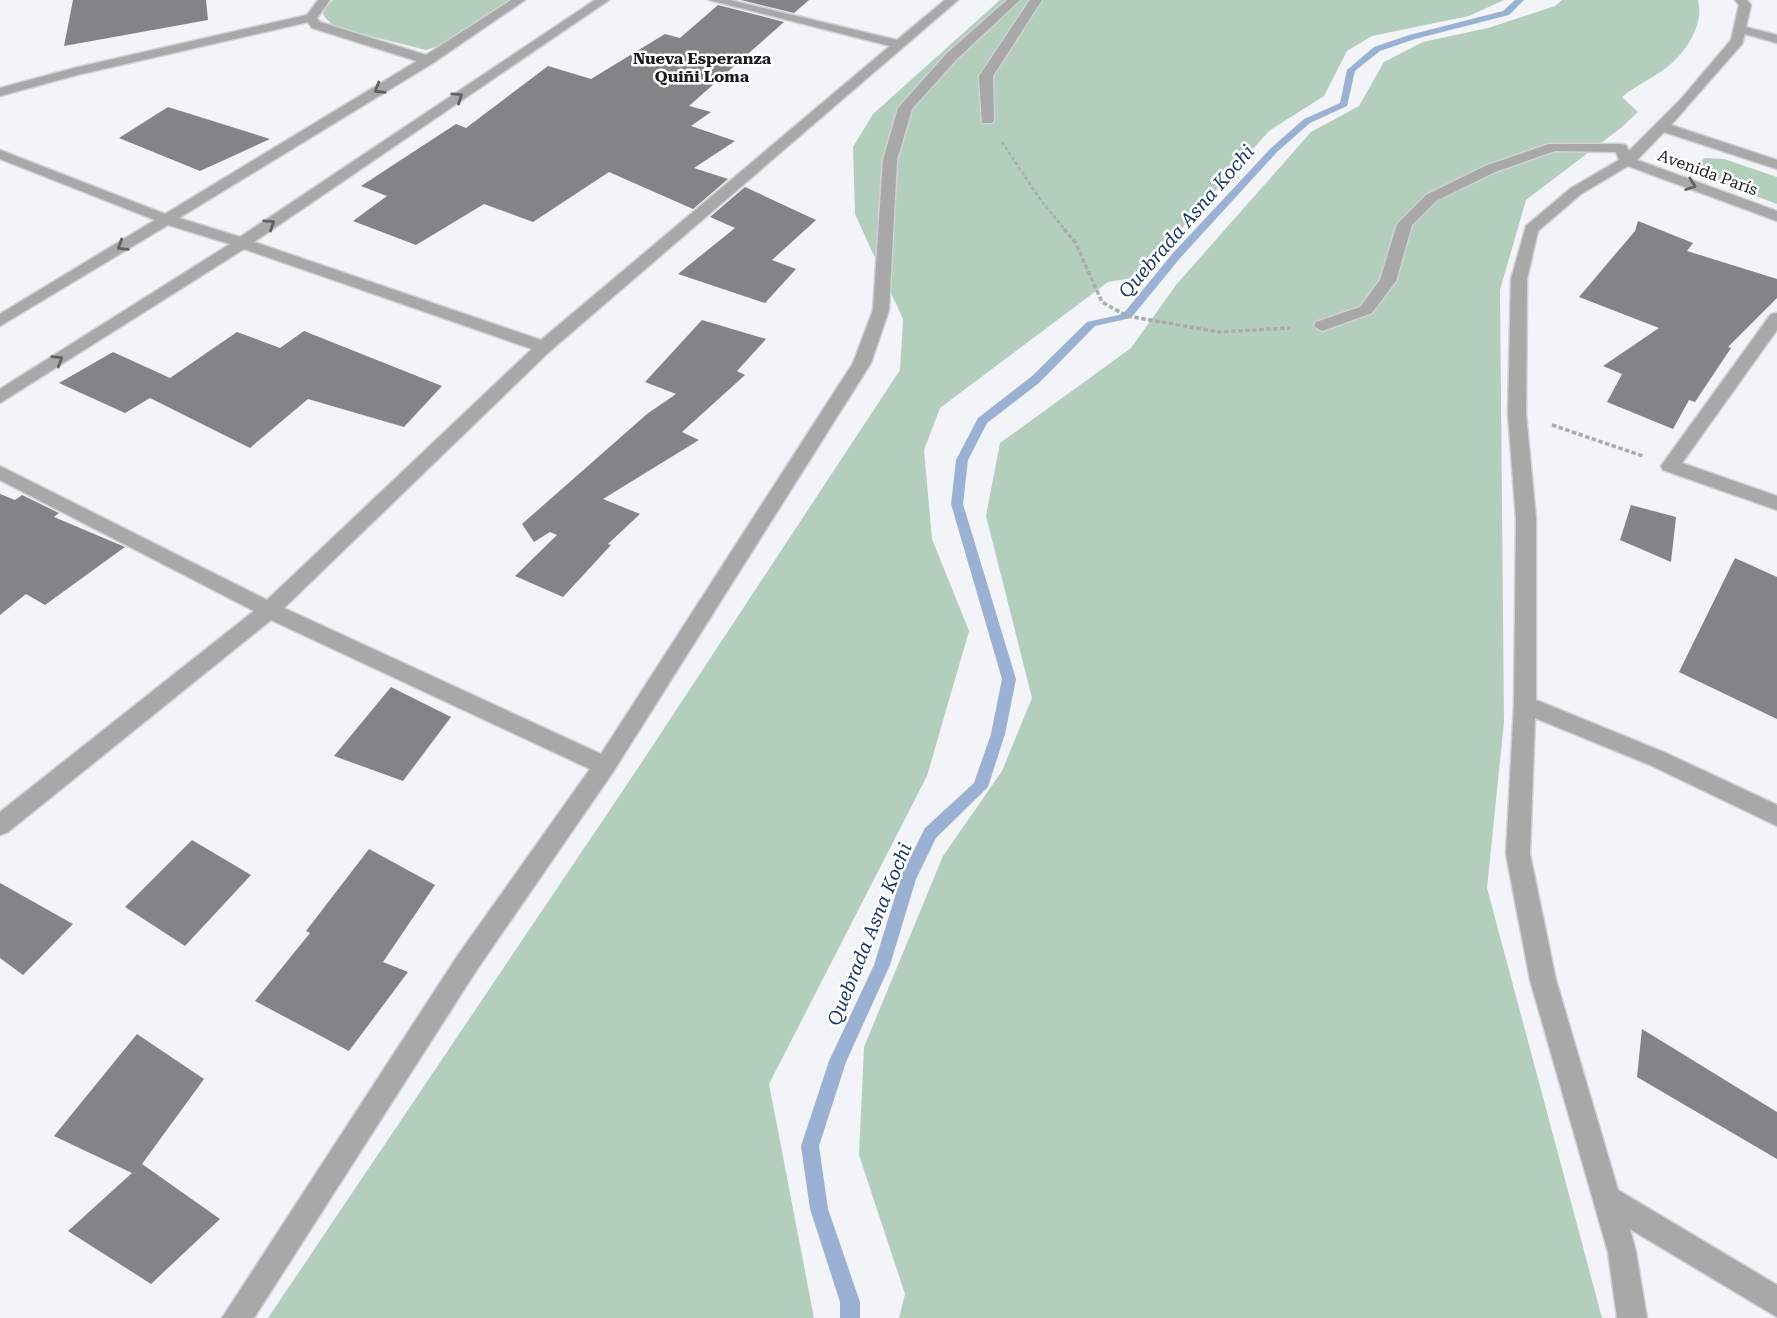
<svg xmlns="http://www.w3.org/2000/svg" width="1777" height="1318" font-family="'Roboto Serif',serif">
	<rect width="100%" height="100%" fill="#f2f4f7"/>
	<path fill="#b4cebd" d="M333,0H512L442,45L426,50L334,27L323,15L324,8Z
		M1000,0H1504L1469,16L1372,36L1347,51L1324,96L1269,131L1138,277L1108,282L940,408L924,450L932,539L969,631L927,776L769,1084L814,1318H268L638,768L900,370L903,319L855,214L853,147L873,114Z
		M1562,0H1698C1704,22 1689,48 1672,63C1660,75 1637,84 1622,97L1638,112L1622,127L1526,200L1500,290L1504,722L1487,888L1602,1318H899L905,1294L859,1155L864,1047L943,856L1002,771L1032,698L986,516L1000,443L1131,348L1176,285L1311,132L1359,106L1384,62L1423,42L1488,28L1555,6Z
		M1705,158L1724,159L1777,177V204L1702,176L1694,167Z"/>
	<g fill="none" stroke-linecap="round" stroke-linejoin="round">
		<path fill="#9bb1d4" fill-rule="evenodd" d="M1515,0H1524L1509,15L1415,39L1380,51L1355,71L1347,106L1310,123L1277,152L1181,257L1131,318L1095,326L1039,383L987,423L968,460L963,504L1016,679L1005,734L988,787L936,838L916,879L890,965L846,1062L819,1146L828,1209L860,1302V1318H840V1302L810,1209L801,1146L829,1061L874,965L902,874L925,828L974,783L991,734L1002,679L951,504L956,460L978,418L1031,377L1087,322L1123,314L1173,253L1271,148L1304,119L1340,103L1347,70L1374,47L1409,35L1503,11Z"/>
	</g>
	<path fill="#848487" d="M73,0H206L208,20L64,46Z
		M741,0H809L794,13Z
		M718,5L784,22L689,106L711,112L691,126L735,141L694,168L728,179L693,209L609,172L533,222L484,204L416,245L353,221L387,196L361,186L456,124L466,128L548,66L591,79L665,34L680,38Z
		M168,107L270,139L200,171L119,138Z
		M745,187L816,220L772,260L796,269L765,303L678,274L735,228L710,217Z
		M1638,221L1693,243L1687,251L1777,279V298L1728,347L1731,348L1695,402L1689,400L1673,429L1607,402L1622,374L1603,366L1659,328L1579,297L1635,231Z
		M702,320L766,339L737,371L745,375L682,432L699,440L603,499L640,514L608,544L611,545L563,597L515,576L557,535L550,532L534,542L522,524L647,414L676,394L645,382Z
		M304,331L442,386L404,427L308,399L250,448L150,398L125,413L59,383L113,352L170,378L237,332L280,348Z
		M0,494L15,500L22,495L59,513L54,517L125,547L45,605L26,594L0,615Z
		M1631,505L1676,517L1671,562L1620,540Z
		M1735,558L1777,577V719L1679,672Z
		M391,687L451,717L403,781L334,756Z
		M192,840L251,875L185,946L125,907Z
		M369,849L435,885L383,962L408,972L349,1051L255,1001L310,933L306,931Z
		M0,883L73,924L23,975L0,958Z
		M1642,1029L1777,1112V1159L1637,1077Z
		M137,1034L204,1079L142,1164L220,1219L151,1284L68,1231L132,1173L54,1136Z"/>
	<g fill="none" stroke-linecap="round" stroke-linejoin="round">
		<defs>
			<path id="minor" d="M318,0H330L317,18L320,22L426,55L511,0H525L433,63L179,218L240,237L595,0H609L254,242L541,340L890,46L709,0H730L897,40L945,0H958L550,351L284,608L601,754L853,363L873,310L883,160L898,108L947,53L1007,0H1020L957,59L912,109L897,160L889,310L871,363L613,772L476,971L254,1318H222L458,955L590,769L271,620L8,832L0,835V812L254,611L0,480V466L267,600L532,349L244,249L0,403V389L230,244L168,225L0,326V314L155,220L0,159V150L165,214L417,61L312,28L308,22L77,75L0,96V88L74,68L307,15Z
				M1030,0H1042L993,76L994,120L992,123H982L979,76Z
				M1735,0H1747L1751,5L1746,27L1777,35V43L1745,34L1742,44L1671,125L1777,160V169L1664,132L1637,160L1777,211V221L1628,166L1581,194L1538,231L1527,279L1526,414L1536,519V700L1666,753L1777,805V826L1650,765L1535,718L1530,854L1556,980L1618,1190L1777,1285V1317L1630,1229L1636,1252L1647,1318H1617L1608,1252L1530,980L1506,854L1514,705L1516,519L1508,414L1511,279L1526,226L1571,188L1619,160L1616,152L1555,151L1495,172L1436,201L1412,225L1396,281L1372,313L1322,331L1314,326L1316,322L1360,307L1380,280L1397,224L1426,195L1485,166L1549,144H1621L1626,145L1629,151L1681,99L1731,40L1739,5Z
				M1777,313V330L1682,463L1777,496V510L1663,470L1661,466L1771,314Z"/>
		</defs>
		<use href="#minor" stroke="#cfd1d4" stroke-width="3"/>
		<path stroke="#a9abad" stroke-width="2.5" stroke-dasharray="3.5 2.5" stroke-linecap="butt" d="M1002,142L1040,199L1066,231"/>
		<path stroke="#a9abad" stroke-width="3.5" stroke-dasharray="4.5 2.5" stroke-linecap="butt" d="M1064,229L1075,242L1102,302L1127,316L1219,332L1290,328
			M1552,425L1643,456"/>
		<use href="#minor" fill="#a7a8a7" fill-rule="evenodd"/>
	</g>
	<defs><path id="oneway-chevron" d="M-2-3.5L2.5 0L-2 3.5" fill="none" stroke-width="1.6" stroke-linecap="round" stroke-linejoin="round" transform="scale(1.75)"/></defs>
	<g stroke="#606161">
		<use href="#oneway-chevron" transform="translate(379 89) rotate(149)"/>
		<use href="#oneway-chevron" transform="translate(458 97) rotate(-34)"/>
		<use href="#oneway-chevron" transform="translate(1691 185) rotate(20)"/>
		<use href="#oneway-chevron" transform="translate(270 224) rotate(-34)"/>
		<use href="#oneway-chevron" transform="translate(122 246) rotate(148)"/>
		<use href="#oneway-chevron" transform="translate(58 360) rotate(-32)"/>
	</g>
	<g text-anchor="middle" stroke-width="5" stroke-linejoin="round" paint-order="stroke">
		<g font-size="16" font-weight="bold" fill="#191a1b" stroke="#fff">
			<text x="702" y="64">Nueva Esperanza<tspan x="702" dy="18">Quiñi Loma</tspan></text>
		</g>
		<g font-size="16" fill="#191a1b" stroke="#fff">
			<text transform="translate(1708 172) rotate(20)" y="6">Avenida París</text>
		</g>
		<g font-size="19" font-style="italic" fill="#1b3865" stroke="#fff">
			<text transform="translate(1186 221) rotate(-49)" y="7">Quebrada Asna Kochi</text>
			<text transform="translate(869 934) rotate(-68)" y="7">Quebrada Asna Kochi</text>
		</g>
	</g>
</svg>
